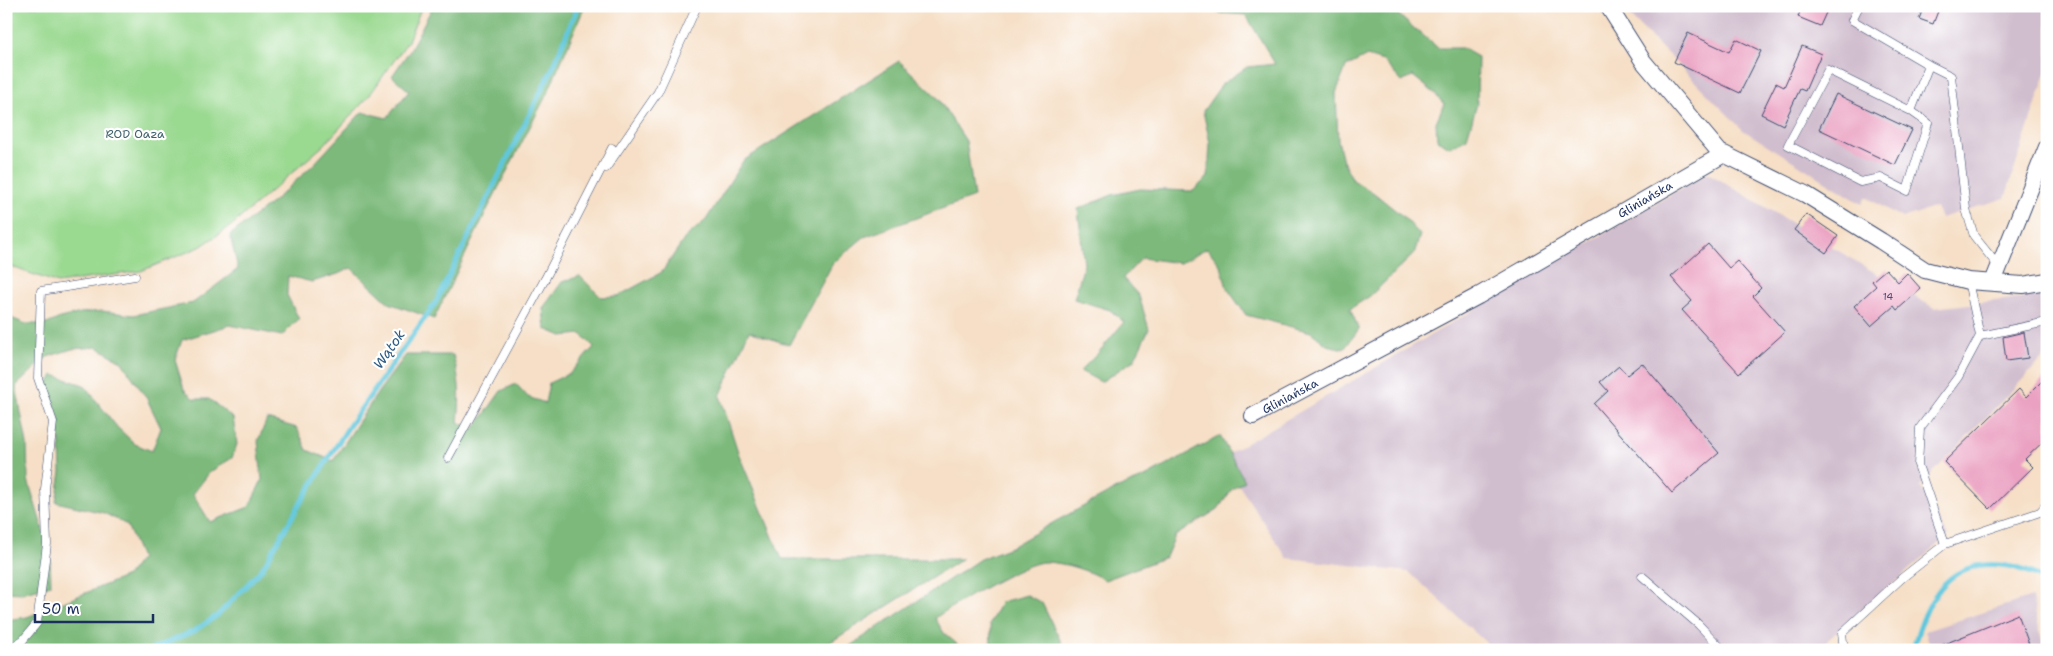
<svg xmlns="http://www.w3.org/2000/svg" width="2053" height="656" font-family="'Shantell Sans',sans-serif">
	<rect width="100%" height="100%" fill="#fff"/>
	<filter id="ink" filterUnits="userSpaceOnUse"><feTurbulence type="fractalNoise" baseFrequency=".02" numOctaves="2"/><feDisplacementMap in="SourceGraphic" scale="10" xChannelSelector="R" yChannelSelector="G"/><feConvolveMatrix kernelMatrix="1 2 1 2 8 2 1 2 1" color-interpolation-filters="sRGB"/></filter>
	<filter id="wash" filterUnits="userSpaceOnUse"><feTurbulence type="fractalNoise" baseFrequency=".0096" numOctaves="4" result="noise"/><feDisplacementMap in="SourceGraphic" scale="20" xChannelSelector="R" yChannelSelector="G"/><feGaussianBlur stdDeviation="1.12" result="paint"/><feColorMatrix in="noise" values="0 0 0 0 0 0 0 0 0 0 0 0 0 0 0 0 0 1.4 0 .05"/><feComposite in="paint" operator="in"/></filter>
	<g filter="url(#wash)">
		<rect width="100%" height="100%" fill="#f6dfc6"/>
		<path fill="#d0bdce" d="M1620,6H2047V70L2005,198L1941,218L1936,207L1902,218L1866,197L1862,204L1743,130Z
			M1708,173L1934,308L2047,295V354L1920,486L1948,536L1816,650H1494L1409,572L1287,558L1221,458Z
			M2032,597L2044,650H1932L1925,631Z"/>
		<path fill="#9ad990" stroke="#5a8477" d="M6,6H422L408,41L369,96L324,145L231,226L200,247L141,271L58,283L6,265Z"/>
		<path fill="#7bb97a" stroke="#4b746c" d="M433,6H585L548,92L490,204L434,319L389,303L351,268L338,274L312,282L288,276L287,295L299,319L282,336L230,325L182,340L175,360L184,389L194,399H209L233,418L237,444L232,458L210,472L193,494L210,522L249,507L262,480L258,441L267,419L297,428L307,450L333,461L379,391L406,355H453C460,380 461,396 458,422L474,429L501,391L516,384L528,397L545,403L549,383L570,373L594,347L581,334L562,336L545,329L543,308L562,282L580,276L601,297L618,296L662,272L685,238L706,220L743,161L899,61L937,97L966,141L974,197L864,237L833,263L789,345L749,331L720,396L739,455L782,559H962L818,650H6V620L27,617L127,576L141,558L127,525L104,513L56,502L61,472L59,422L45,390L53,375L84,385L117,427L135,444L152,451L161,428L146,397L121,361L97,347L72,349L47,357L16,386L27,444L28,480L50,553L51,585L22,593L6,592V316L26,324H47L60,318L81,313L102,311L133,315L193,303L238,269L230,235L275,200L315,163L362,112L387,118L409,91L392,76L410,50Z
			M1212,6H1396L1395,11C1408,25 1424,35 1438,48H1462L1478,57L1477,104L1467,138L1450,147L1437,140L1436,122L1444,104L1433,92L1413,76L1402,82L1383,61L1367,56L1346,67L1336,93L1338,140L1343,161L1353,180L1374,193L1405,218L1420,235L1414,254L1370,296L1350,309L1359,329L1344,349L1327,345L1311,332L1246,315L1227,288L1221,266L1207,248L1180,263L1142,258L1123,278L1139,296L1149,329L1134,360L1101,382L1080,371L1098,353L1124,322L1110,310L1074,299L1084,265L1078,209L1112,195L1140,189L1193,191L1208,177L1210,143L1203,111L1222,84L1247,67L1275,64L1246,15L1219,13Z
			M1220,436L1245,481L1232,489L1218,509L1175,536L1166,557L1105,580C1087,570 1066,563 1045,562C1026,561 954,605 935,618L944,633L964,650H844L980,559L1011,547L1056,521L1118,488L1145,477Z
			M1027,595L1042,603L1062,644L1068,650H989L991,646L990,623L1001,602Z"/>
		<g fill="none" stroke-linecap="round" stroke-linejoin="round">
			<path stroke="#60c7dd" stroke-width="5" d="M150,650L194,631L218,615L262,569L301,502L349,426L436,302L554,65L578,6
				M1913,650C1925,604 1945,560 2000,565C2016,567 2035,572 2047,583"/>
		</g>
		<g id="blocks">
			<path fill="#eba2c2" d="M1802,6H1829L1820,26L1798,17Z
				M1924,6H1940L1933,24L1919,19Z
				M1688,33L1729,52L1736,39L1761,51L1740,93L1674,62Z
				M1802,46L1821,54L1805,91L1800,89L1783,125L1761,114L1776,83L1784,87Z
				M1836,94L1912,130L1895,165L1819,129Z
				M1806,214L1838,236L1826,253L1794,230Z
				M1708,244L1729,268L1737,261L1761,288L1753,296L1785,332L1739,373L1682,310L1692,301L1671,277Z
				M1886,269L1898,282L1907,273L1921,289L1897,310L1894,306L1871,326L1854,306L1876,286L1872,281Z
				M2024,332L2028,358L2006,361L2003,337Z
				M1642,363L1719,453L1672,493L1594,404L1608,391L1600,382L1619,366L1627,375Z
				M2047,376V438L2025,459L2033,467L1990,509L1944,462L2019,389L2026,397Z
				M2018,614L2031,650H1932V649Z"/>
		</g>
	</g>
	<g filter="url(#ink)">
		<use href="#blocks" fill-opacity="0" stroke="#3c496e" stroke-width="1"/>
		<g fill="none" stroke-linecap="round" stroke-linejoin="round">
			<defs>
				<path id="lane" d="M1859,6L1852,20L1929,65
					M1911,111L1928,123L1907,191L1881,178L1860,182L1788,145L1828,70L1911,111L1929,65L1951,76L1966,209L1974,236L1999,267
					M606,168L658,92L697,6
					M1980,336L2047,322
					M448,458L545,279L612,148
					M1945,544L2040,512L2047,504
					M1642,576L1698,624L1723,650
					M7,650L23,640L37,623L47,544L45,489L53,422L38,378L41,291L135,276
					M1844,650L1842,633L1902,578L1945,544L1918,465L1920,428L1958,377L1980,336L1968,281"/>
				<g id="street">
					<path d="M1608,6L1643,61L1722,155"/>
					<path d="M1993,282L2047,147"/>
					<path id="s1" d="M1253,416L1478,296L1724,154L1805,194L1881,241L1925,270L1968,281L2023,285L2047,281"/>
				</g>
			</defs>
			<use href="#lane" stroke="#3c496e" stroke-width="9"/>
			<use href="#street" stroke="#3c496e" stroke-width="18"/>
			<use href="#lane" stroke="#fff" stroke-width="8"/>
			<use href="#street" stroke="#fff" stroke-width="16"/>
		</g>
	</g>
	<g text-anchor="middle" stroke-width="4.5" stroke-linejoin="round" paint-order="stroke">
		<g font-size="10" fill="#4f4c77">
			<text x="1888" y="300">14</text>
		</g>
		<g font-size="12" fill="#41626d" stroke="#fff">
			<text x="135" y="138">ROD Oaza</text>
		</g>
		<g font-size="12" fill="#1b2f5e" stroke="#fff">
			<text dy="4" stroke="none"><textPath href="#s1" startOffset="448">Gliniańska</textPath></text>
			<text dy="4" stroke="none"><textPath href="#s1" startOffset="42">Gliniańska</textPath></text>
		</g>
		<g font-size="14" font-style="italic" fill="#305d84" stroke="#fff">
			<text transform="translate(389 349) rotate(-55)" y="5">Wątok</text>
		</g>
	</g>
	<rect width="2053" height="656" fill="none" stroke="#fff" stroke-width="25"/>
	<path d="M35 614v8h118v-8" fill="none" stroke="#1b2f5e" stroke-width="2.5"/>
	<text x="42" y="614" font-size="15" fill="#1b2f5e" stroke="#ffffff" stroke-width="4" paint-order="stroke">50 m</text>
</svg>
